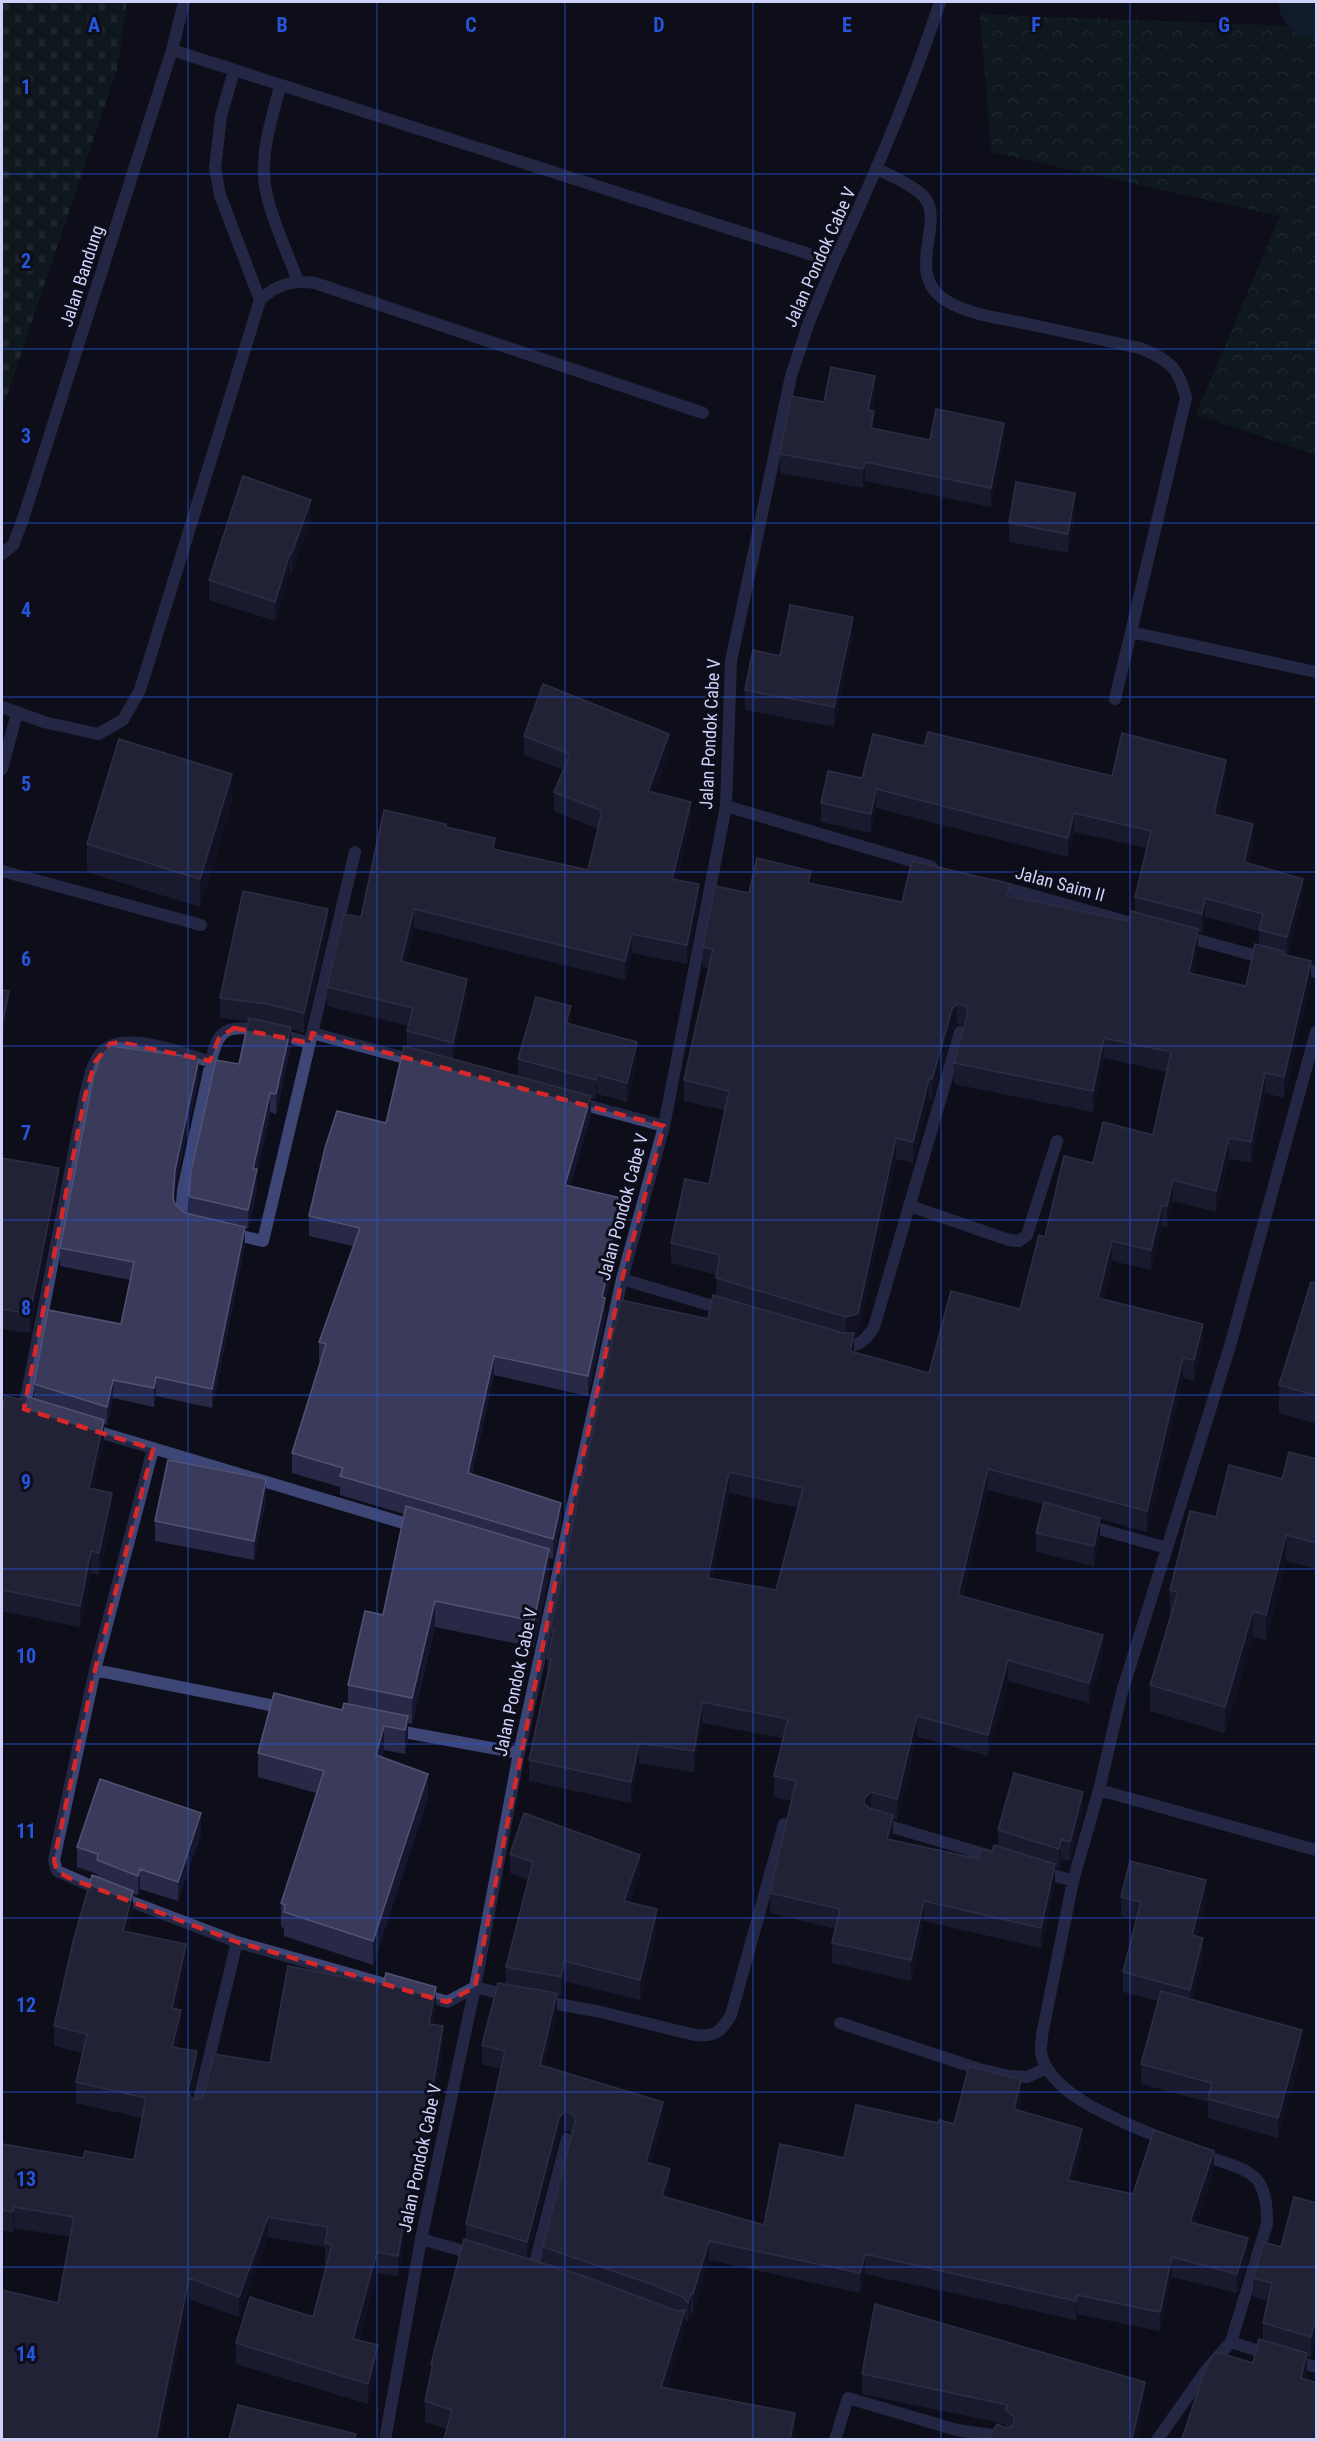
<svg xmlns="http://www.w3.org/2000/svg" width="1318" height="2441" font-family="'Roboto Condensed',sans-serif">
	<defs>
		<pattern id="forest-crowns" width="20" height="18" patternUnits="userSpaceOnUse" patternTransform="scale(1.5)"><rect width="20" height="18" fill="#112520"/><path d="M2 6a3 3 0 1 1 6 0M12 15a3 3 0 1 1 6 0" fill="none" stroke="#324441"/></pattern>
		<pattern id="cemetery-stones" width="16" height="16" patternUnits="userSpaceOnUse" patternTransform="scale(1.5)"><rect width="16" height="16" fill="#112520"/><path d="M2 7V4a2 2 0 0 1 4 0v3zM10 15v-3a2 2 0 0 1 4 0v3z" fill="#324441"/></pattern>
	</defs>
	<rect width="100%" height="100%" fill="#0e0e1b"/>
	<path fill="url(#forest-crowns)" d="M980,14L1316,27V455L1196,414L1280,216L991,152Z"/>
	<path fill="url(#cemetery-stones)" d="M2,2H127L117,70L2,410Z"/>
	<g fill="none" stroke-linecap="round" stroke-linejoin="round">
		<path stroke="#122a3b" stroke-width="69" d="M1313,2L1316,4"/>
		<path stroke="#3e4675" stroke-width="12" d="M234,71L221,116L215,168L220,195L260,300
			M280,86C273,115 263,143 264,174C264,203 287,252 298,281
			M878,169C892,177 914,185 925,198C944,222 907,270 941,297C965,315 1000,318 1028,324C1065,332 1103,340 1140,348C1170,361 1178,366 1186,398L1131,632L1316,672
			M834,262C874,177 911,91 940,2
			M1115,699L1131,632
			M2,707L44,722L98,734L123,720L140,690L260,300C277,284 292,280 315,283L703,413
			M2,769L17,713
			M726,806L932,867
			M2,871L201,925
			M995,885L1128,922
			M1183,936L1268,959
			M1296,966L1316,972
			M312,1033L416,1061
			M211,1062C213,1052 216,1038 225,1032C240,1021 291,1038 310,1043
			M578,1103L664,1126
			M910,1206L1009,1240L1019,1241L1027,1235L1057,1141
			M229,1233L263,1241L355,852
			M622,1279L726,1310
			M840,1345C857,1349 866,1340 874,1327L960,1032
			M24,1409L85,1096C89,1082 91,1064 101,1053C121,1028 184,1054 211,1062L183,1190L181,1217L186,1223
			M89,1429L417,1527
			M1085,1525L1167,1548
			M95,1670L285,1708
			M393,1730L519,1753
			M1099,1790L1316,1850
			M879,1823L994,1857
			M1040,1871L1073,1881
			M103,1891L57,1871L54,1860L95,1670L153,1449
			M119,1897L237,1942L399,1988
			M422,1994L447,2002L475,1987L510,1996
			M541,2001L601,2012L695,2035C715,2037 721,2032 731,2015L784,1824
			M840,2023L979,2069L1009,2076L1027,2077L1047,2068
			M196,2112L237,1942
			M1168,2141C1131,2125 1050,2098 1041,2053C1040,2048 1042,2041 1042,2035L1073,1881L1099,1790L1122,1692L1230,1346L1316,1032
			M1201,2154C1246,2172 1268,2167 1267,2224L1231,2342L1269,2354
			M421,2239L474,2254
			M533,2270L567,2139
			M1292,2360L1316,2367
			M835,2440L848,2398L957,2430L1000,2436L1007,2440
			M1157,2440L1208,2368L1231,2342"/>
		<path stroke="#3e4675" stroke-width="12" d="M172,50L834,262L809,322L791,376L731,661L726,806L664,1126L622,1279L519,1753L475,1987L421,2239L385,2440
			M2,554L13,545L23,519L172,50L184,2"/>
	</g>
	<path fill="#282947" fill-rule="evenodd" d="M875,395L872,411L874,429L930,440L1004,441L991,507L865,481L863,488L780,473V454L824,402Z
		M1075,512L1068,553L1009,542V523Z
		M311,520L292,573L290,572L275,621L209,600V580Z
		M853,637L834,727L745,710V690L780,656Z
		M524,736L669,753L654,793L691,821L676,880L699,903L687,964L632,953L625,980L414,928L405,963L467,998L453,1059L518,1077V1059L571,1025L637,1062L627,1102L597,1094L596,1099L591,1098V1115L570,1186L621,1217L610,1268V1281L605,1301V1317L588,1396L494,1375L472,1474L561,1523L553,1559L549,1558V1575L534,1647L435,1627L412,1724L408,1723V1740L405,1754L384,1750L382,1757L428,1798L373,1965L284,1936V1928L281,1927V1903L316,1793L258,1777V1753L342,1710L348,1704V1685L383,1615L404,1514L340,1495V1487L292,1473V1453L320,1362L319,1361V1342L353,1246L309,1236V1216L386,1123L407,1047V1031L409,1026L327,1006V987L361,917L446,827L495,849L588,870L598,829L554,811V792L564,770L524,755Z
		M924,746L1112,776L1226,778L1218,815L1253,843L1248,864L1303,897L1287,955L1311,981L1284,1098L1265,1093L1251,1163L1229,1159L1216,1212L1173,1201L1167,1227L1162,1226L1151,1270L1112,1261L1103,1300L1203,1344L1194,1381L1183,1378L1147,1532L1100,1519V1538L1094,1566L1036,1552V1533L1043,1504L988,1490L963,1596L1103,1655L1089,1703L1008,1681L988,1756L917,1737L897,1820L893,1819V1836L892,1840L979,1859L998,1847V1830L1083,1811L1070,1861L1061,1859L1059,1868L1055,1867V1884L1041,1948L924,1921L911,1981L832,1963V1943L836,1929L770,1913V1893L792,1801L774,1797V1776L783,1738L702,1723L694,1772L639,1763L631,1803L529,1781V1760L547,1675V1658L550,1648V1630L708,1319L716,1295L717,1275L671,1263V1243L709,1184L725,1110L684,1101V1080L709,968L703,967V947L749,893L811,884L902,902L1010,897L1129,921L1135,912V897L1147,848L1074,832L1068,857L876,808L871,833L821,822V803L862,778ZM1205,917L1259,931V945L1246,986L1193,974L1198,949V932L1202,933ZM957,1024L964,1026L954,1063V1084L1093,1112L1104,1058L1167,1072L1153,1135L1093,1163L1045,1237L1020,1309L929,1373L854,1352V1335L858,1334L896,1159L913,1163L929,1099L932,1100L952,1030ZM729,1493L798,1508L776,1590L712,1579Z
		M232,803L200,907L87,872V844Z
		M328,929L304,1033L291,1029V1046L276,1114L270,1112L257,1173V1189L248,1229L245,1228V1245L212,1408L156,1396L154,1407L113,1398L107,1425L104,1424V1442L93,1489L112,1515L99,1575L91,1573L80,1627L2,1611V1413L24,1400L34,1399V1384L121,1324L130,1280L60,1266V1248L199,1077L175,1188L174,1202L175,1204L185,1213L189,1214V1195L239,1064L249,1021L220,1018V998Z
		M2,1158L59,1187L30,1333L2,1329Z
		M1317,1284V1424L1279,1413V1385Z
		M1317,1459V1569L1286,1561L1266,1640L1253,1637L1225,1733L1150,1711V1685L1171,1616H1170V1590L1216,1517Z
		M266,1499L254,1560L155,1541V1521Z
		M201,1833L178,1901L140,1889L138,1895L133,1894V1911L128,1932L186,1965L176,2009L181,2031L177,2048L197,2072L191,2098L194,2099H199L270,2063L436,2007L433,2025L443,2047L426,2148L420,2147L398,2276L377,2273L359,2340L378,2366L368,2404L236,2364V2343L313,2317L327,2264H325V2247L268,2237L239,2317L189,2299L58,2303L70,2237L14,2228L13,2233L2,2230V2144L83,2158L134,2160L142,2118L76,2103V2082L83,2053L54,2046V2026L97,1877V1874L77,1867V1847Z
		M510,1854L640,1875L630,1903L657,1929L640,2000L564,1981L561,1997L557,1996V2013L544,2066L663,2122L651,2164L670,2189L668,2197L764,2225L844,2158L938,2123L954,2124L1021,2100L1018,2110L1082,2149L1073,2181L1133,2194L1214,2170L1196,2224L1248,2258L1237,2293L1172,2277L1160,2331L1077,2314L1076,2320L865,2274L860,2293L709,2260L693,2313H691L688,2322L685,2319V2330L667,2388L795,2434L447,2429L425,2422V2401L431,2375V2364L466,2240V2224L501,2069L482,2064V2045L506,1984V1967L528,1880L510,1873ZM564,2131H570L572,2133L543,2247V2263L527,2259L559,2137Z
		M1121,1897L1206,1900L1197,1936L1203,1958L1192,2000L1302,2050L1278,2138L1208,2118V2102L1141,2084V2064L1158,2001L1123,1992V1972L1136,1920L1121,1916Z
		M1317,2203V2333L1311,2357L1307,2356V2373L1305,2379L1253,2363L1263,2340V2323L1268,2301L1253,2297V2278L1281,2247Z
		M862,2374L1145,2401L988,2439L1005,2428V2424L862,2394Z"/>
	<path fill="#16162e" d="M875,376V395L868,429V410Z
		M874,411V430L871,428Z
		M1004,423V441L991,507V488Z
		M865,462V481L863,488V469Z
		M1075,493V512L1068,553V534Z
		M311,500V520L292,573V553Z
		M290,553V572L275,621V602Z
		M853,617V637L834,727V707Z
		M669,734V753L648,810V791Z
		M1226,760V778L1214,832V814Z
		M232,774V803L200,907V879Z
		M876,789V808L871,833V814Z
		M691,802V821L672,898V879Z
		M1074,813V832L1068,857V838Z
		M1253,824V843L1244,881V862Z
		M811,871V891L808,883Z
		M1303,879V897L1287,956V937Z
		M699,884V903L687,964V945Z
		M1205,898V917L1202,933V914Z
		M328,909V929L304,1033V1013Z
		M414,909V928L401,980V961Z
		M1198,929V949L1189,993V973Z
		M632,934V953L625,980V961Z
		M1311,961V981L1284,1098V1077Z
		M467,979V998L453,1062V1043Z
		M9,991V1011L2,1045V1026Z
		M957,1004V1024L952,1030L932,1100V1079L952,1009Z
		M571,1006V1026L566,1023Z
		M291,1027V1046L276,1114V1094Z
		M1104,1038V1058L1093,1112V1091Z
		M637,1042V1062L627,1102V1083Z
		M199,1058V1077L175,1188L173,1217V1198L175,1170Z
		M1265,1073V1093L1251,1163V1142Z
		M597,1075V1094L596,1099V1080Z
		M929,1079V1099L913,1163V1142Z
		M270,1093V1112L257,1173V1189L248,1229V1210L253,1169Z
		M591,1096V1115L565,1204V1185Z
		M896,1138V1159L858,1334L854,1335V1353L850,1372L846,1338V1317Z
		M1229,1138V1159L1216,1212V1191Z
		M59,1168V1187L30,1333V1314Z
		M1173,1180V1201L1167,1227V1206Z
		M621,1198V1217L610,1268V1281L605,1301V1317L588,1396V1376L602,1297L607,1261Z
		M1162,1205V1226L1151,1270V1250Z
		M245,1227V1245L212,1408V1389Z
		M1112,1241V1261L1098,1319V1298Z
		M1203,1324V1344L1194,1381V1360Z
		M494,1356V1375L468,1492V1473Z
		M1183,1358V1378L1147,1532V1511Z
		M156,1377V1396L154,1407V1388Z
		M113,1380V1398L107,1425V1407Z
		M104,1420V1442L89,1510V1488Z
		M988,1469V1490L958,1615V1595Z
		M729,1472V1493L708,1599V1578Z
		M266,1479V1499L254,1560V1541Z
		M112,1493V1515L99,1575V1553Z
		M561,1503V1523L553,1559V1539Z
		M1100,1518V1538L1094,1566V1546Z
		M1286,1535V1561L1266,1640V1615Z
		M549,1549V1575L534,1647V1621Z
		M91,1551V1573L80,1627V1606Z
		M435,1601V1627L412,1724V1698Z
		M1253,1611V1637L1225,1733V1707Z
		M1103,1635V1655L1089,1703V1683Z
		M1008,1660V1681L988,1756V1735Z
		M702,1702V1723L694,1772V1751Z
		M408,1716V1740L405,1754V1730Z
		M917,1716V1737L897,1820V1799Z
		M384,1726V1750L376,1779V1755Z
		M639,1743V1763L631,1803V1782Z
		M428,1774V1798L373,1965V1941Z
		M871,1792V1813L864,1819V1799Z
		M1083,1792V1811L1070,1861V1842Z
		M201,1813V1833L178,1901V1882Z
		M893,1815V1836L887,1859V1839Z
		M1061,1839V1859L1059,1868V1849Z
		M640,1855V1875L624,1921V1901Z
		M1055,1864V1884L1041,1948V1928Z
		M140,1869V1889L138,1895V1876Z
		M1206,1880V1900L1192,1955V1935Z
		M133,1891V1911L123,1951V1931Z
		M924,1901V1921L911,1981V1960Z
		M657,1909V1929L640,2000V1980Z
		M1203,1938V1958L1190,2009V1990Z
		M186,1944V1965L172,2029V2008Z
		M564,1961V1981L561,1997V1977Z
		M436,1987V2007L429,2045V2024Z
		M557,1993V2013L540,2085V2065Z
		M181,2010V2031L172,2067V2047Z
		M443,2026V2047L426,2148V2127Z
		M1302,2030V2050L1278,2138V2118Z
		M197,2051V2072L188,2111V2090Z
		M1021,2080V2100L1014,2128V2109Z
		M663,2102V2122L646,2182V2162Z
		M564,2112V2131L559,2137L527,2261V2242L559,2118Z
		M420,2126V2147L398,2276V2256Z
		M1082,2129V2149L1068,2199V2180Z
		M1214,2151V2170L1190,2242V2222Z
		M670,2169V2189L662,2215V2196Z
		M14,2207V2228L13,2233V2212Z
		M268,2217V2237L239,2317V2297Z
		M1248,2238V2258L1237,2293V2274Z
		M709,2241V2260L693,2313V2294Z
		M377,2252V2273L353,2359V2339Z
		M865,2254V2274L860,2293V2273Z
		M1172,2257V2277L1160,2331V2312Z
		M189,2278V2299L160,2439H156Z
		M691,2293V2313L688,2322V2303Z
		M1077,2295V2314L1076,2320V2301Z
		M685,2310V2330L661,2408V2387Z
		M1317,2314V2333L1311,2357V2337Z
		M378,2345V2366L368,2404V2384Z
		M1307,2353V2373L1301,2397V2378Z
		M1145,2382V2401L1137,2439H1132Z
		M795,2413V2434L794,2439H790Z"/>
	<path fill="#3a3b5a" stroke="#515273" stroke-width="1.5" fill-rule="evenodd" d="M831,367L875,376L868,410L874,411L871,428L930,440L936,409L1004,423L991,488L865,462L863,469L780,454L791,396L824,402Z
		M243,476L311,500L292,553H290L275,602L209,580Z
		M1016,482L1075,493L1068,534L1009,523Z
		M790,605L853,617L834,707L745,690L753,650L780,656Z
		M543,684L669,734L648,791L691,802L672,879L699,884L687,945L632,934L625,961L414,909L401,961L467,979L453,1043L407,1031L413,1008L327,987L344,914L361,917L384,810L446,824V827L495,838L493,849L588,870L602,811L554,792L570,754L524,736Z
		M928,732L1112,776L1122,733L1226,760L1214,814L1253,824L1244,862L1303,879L1287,937L1259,930L1263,914L1205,898L1202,914L1135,897L1151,831L1074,813L1068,838L876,789L871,814L821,803L828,771L862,778L873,734L924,746Z
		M119,739L232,774L200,879L87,844Z
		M757,858L811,871L808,883L902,902L912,861L1010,884L1007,896L1129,921L1131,911L1198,929L1189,973L1246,986L1255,944L1283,951L1282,954L1311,961L1284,1077L1265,1073L1251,1142L1229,1138L1216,1191L1173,1180L1167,1206L1162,1205L1151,1250L1112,1241L1098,1298L1203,1324L1194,1360L1183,1358L1147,1511L988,1469L958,1595L1103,1635L1089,1683L1008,1660L988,1735L917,1716L897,1799L871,1792L864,1799V1803L869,1808L893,1815L887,1839L979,1859L981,1849L992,1852L994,1845L1055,1864L1041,1928L924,1901L911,1960L832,1943L840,1909L770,1893L796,1781L774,1776L788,1719L702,1702L694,1751L639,1743L631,1782L529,1760L551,1659L547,1658L554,1631L550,1630L621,1300L708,1319L713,1295L843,1333H854L850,1351L929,1373L951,1291L1020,1309L1039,1235L1045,1237L1064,1156L1093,1163L1103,1122L1153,1135L1171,1052L1104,1038L1093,1091L954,1063L968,1013L966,1005L957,1004L952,1009L932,1079H929L913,1142L896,1138L858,1314L846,1317L716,1278L720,1255L671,1243L685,1179L709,1184L729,1091L684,1080L713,949L703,947L715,886L749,893ZM729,1472L803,1488L776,1590L708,1578Z
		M243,891L328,909L304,1013L267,1004L220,998Z
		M2,990L9,991L2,1026Z
		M536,997L571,1006L566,1023L637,1042L627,1083L597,1075L596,1080L518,1059Z
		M249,1018L291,1027L276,1094L270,1093L253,1169H257L248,1210L191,1197L189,1195L191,1172L216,1060L239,1064Z
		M104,1045L199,1058L175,1170L173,1198L175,1204L185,1213L245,1227L212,1389L156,1377L154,1388L113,1380L107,1407L34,1384L48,1310L121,1324L134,1262L60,1248L93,1079Z
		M404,1046L591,1096L565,1185L621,1198L607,1261L610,1262L602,1297L605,1298L588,1376L494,1356L468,1473L561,1503L553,1539L340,1476L343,1468L292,1453L326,1344L319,1342L360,1228L309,1216L325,1148L337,1111L386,1123Z
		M2,1158L59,1168L30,1314L2,1309Z
		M1311,1282L1317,1284V1396L1279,1385Z
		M5,1396L24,1400L25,1396L104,1420L89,1488L112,1493L99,1553L91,1551L80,1606L2,1590V1413Z
		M1289,1452L1317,1459V1543L1286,1535L1266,1615L1253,1611L1225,1707L1150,1685L1178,1592L1170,1590L1190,1511L1216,1517L1229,1465L1282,1479Z
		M168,1460L266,1479L254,1541L155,1521Z
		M1044,1502L1100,1518L1094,1546L1036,1533Z
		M406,1506L549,1549L534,1621L435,1601L412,1698L348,1685L365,1611L383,1615Z
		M274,1693L342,1710L344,1703L408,1716L405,1730L384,1726L376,1755L428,1774L373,1941L284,1912L285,1905L281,1903L324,1771L258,1753Z
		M1014,1773L1083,1792L1070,1842L1061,1839L1059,1849L998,1830Z
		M100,1779L201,1813L178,1882L140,1869L138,1876L97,1860L98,1854L77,1847Z
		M524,1813L640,1855L624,1901L657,1909L640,1980L564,1961L561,1977L506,1967L533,1862L510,1854Z
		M1130,1861L1206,1880L1192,1935L1203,1938L1190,1990L1123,1972L1141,1902L1121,1897Z
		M92,1875L133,1891L123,1931L186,1944L172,2008L181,2010L172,2047L197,2051L188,2090L190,2097L194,2099H199L204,2094L214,2054L270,2063L288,1966L383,1985L386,1973L436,1987L429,2024L443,2026L426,2127L420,2126L398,2256L377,2252L353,2339L378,2345L368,2384L236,2343L250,2297L313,2317L332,2244L325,2243L328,2227L268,2217L239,2297L189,2278L156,2439H2V2290L58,2303L74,2217L14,2207L13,2212L2,2210V2144L83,2158L85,2151L134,2160L146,2098L76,2082L87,2034L54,2026L73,1942Z
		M498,1983L557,1993L540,2065L663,2102L646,2162L670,2169L662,2196L764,2225L780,2144L844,2158L856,2105L938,2123L939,2120L954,2124L969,2066L1021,2080L1014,2109L1082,2129L1068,2180L1133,2194L1154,2130L1214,2151L1190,2222L1248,2238L1237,2274L1172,2257L1160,2312L1077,2295L1076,2301L865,2254L860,2273L709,2241L693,2294L691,2293L688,2303L683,2297L651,2284L543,2247L575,2122V2117L570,2112H564L559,2118L527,2242L466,2224L505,2051L482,2045Z
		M1161,1991L1302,2030L1278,2118L1208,2099L1212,2083L1141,2064Z
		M1294,2197L1317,2203V2314L1311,2337L1263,2323L1272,2283L1253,2278L1264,2242L1281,2247Z
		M464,2239L581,2275L677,2311L685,2310L661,2387L795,2413L790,2439H444L452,2410L425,2401L433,2364H431Z
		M875,2304L1145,2382L1132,2439H988L997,2424L1006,2428L1011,2427L1014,2424V2417L1005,2409L1008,2405L862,2374Z
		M1259,2339L1307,2353L1301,2378L1317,2383V2439H1182L1207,2364L1216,2352L1253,2363Z
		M238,2405L356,2434L354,2439H229Z"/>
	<path d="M0 0H1318V2441H0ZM234,1028L310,1043L312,1033L664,1126L622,1279L558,1569L475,1987L447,2002L237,1942L69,1878L57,1871L54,1860L95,1670L153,1449L24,1409L85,1096L95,1062L110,1044L120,1042L210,1061L219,1038Z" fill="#0e0e1b" fill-opacity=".55" fill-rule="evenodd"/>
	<path fill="none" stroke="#d62828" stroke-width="4.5" stroke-dasharray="12 8" stroke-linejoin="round" d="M234,1028L310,1043L312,1033L664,1126L622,1279L558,1569L475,1987L447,2002L237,1942L69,1878L57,1871L54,1860L95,1670L153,1449L24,1409L85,1096L95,1062L110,1044L120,1042L210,1061L219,1038Z"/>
	<path fill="none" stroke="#2655da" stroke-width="1.5" stroke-opacity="0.55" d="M188,2V2440M377,2V2440M565,2V2440M753,2V2440M941,2V2440M1130,2V2440M2,174H1316M2,349H1316M2,523H1316M2,697H1316M2,872H1316M2,1046H1316M2,1220H1316M2,1395H1316M2,1569H1316M2,1744H1316M2,1918H1316M2,2092H1316M2,2267H1316"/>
	<g text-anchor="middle" stroke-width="6" stroke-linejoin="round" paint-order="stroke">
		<g font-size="18" fill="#ced1f9" stroke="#0e0e1b">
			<text transform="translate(820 257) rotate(-66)" y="6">Jalan Pondok Cabe V</text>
			<text transform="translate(82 276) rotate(-72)" y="6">Jalan Bandung</text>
			<text transform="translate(710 734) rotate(-87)" y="6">Jalan Pondok Cabe V</text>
			<text transform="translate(1060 884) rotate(15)" y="6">Jalan Saim II</text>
			<text transform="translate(623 1207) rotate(-75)" y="6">Jalan Pondok Cabe V</text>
			<text transform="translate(516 1682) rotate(-78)" y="6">Jalan Pondok Cabe V</text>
			<text transform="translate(420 2158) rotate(-78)" y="6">Jalan Pondok Cabe V</text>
		</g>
	</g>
	<g font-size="20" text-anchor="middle" font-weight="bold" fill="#2655da" stroke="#0e0e1b" stroke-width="6" stroke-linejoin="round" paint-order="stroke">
		<text x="94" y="32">A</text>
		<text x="282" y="32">B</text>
		<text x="471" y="32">C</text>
		<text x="659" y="32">D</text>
		<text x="847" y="32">E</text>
		<text x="1036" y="32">F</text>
		<text x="1224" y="32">G</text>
		<text x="26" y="94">1</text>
		<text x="26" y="268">2</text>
		<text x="26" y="443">3</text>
		<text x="26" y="617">4</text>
		<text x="26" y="791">5</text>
		<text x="26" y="966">6</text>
		<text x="26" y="1140">7</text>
		<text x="26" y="1315">8</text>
		<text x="26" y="1489">9</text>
		<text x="26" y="1663">10</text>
		<text x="26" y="1838">11</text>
		<text x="26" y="2012">12</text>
		<text x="26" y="2186">13</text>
		<text x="26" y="2361">14</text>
	</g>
	<rect width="1318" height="2441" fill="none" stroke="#ced1f9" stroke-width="6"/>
</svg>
